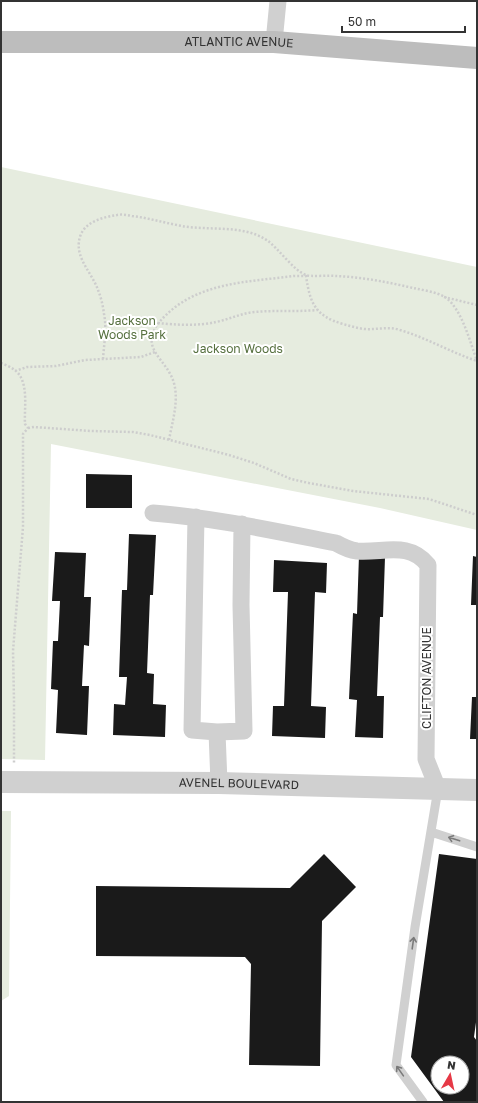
<svg xmlns="http://www.w3.org/2000/svg" width="478" height="1103" font-family="'Golos Text',sans-serif">
	<rect width="100%" height="100%" fill="#fff"/>
	<path fill="#e6ecdf" d="M1,167L477,267V530L380,508L51,444L45,760L1,759Z
		M1,811H11L9,996L1,1001Z"/>
	<path fill="#1a1a1a" fill-rule="evenodd" d="M86,474L132,475V508H86Z
		M129,534L156,535L153,595H150L147,673L154,674L153,704L166,705L165,737L113,735L114,704L125,705L127,677H119L122,590H127Z
		M55,552L86,553L84,597H91L89,646L84,645L82,686H89L87,735L56,733L58,690L51,689L53,641H58L60,601H52Z
		M359,555L385,557L383,617H380L377,696H384L383,738L355,737L357,700L349,699L353,613L357,614Z
		M473,556L477,557V605H471Z
		M274,560L327,563L326,593L315,592L311,706L326,707L325,738L272,736L273,706H284L288,592H273Z
		M476,692H477V739H470L472,697H476Z
		M324,854L356,887L322,921L320,1066L249,1065L251,964L245,957L96,956V886L290,888Z
		M439,854L477,859V1015L474,1037L477,1041V1102H444L411,1057ZM438,1063H462V1087H438Z"/>
	<g fill="none" stroke-linecap="round" stroke-linejoin="round">
		<path stroke="#cdcdcd" stroke-width="2.5" stroke-dasharray="2 2" stroke-linecap="butt" d="M444,297L477,305
			M158,323C175,325 199,326 216,322C230,319 242,313 255,312C276,310 296,312 317,310
			M103,359C104,344 107,328 104,314C103,306 101,297 98,290C92,272 72,256 81,234C87,221 104,217 117,215C122,214 127,215 132,216C149,218 165,223 182,226C209,231 244,224 268,241C279,249 293,270 306,275C310,277 329,275 336,276C362,277 387,282 413,288C423,290 436,292 445,297C462,309 470,342 477,361
			M1,363C6,365 13,368 17,372C29,384 24,409 25,424L28,428L23,434V527L13,651L14,700V763
			M15,371L27,367L56,366L85,360L141,357L155,352
			M28,428L34,427L91,431L133,432L150,435L229,455L254,463L291,479L309,483L353,491L429,499L477,515
			M169,440C173,418 182,392 169,372C164,363 154,354 152,344C150,333 157,324 164,317C198,282 248,282 294,276H306C310,303 315,316 343,324C350,326 357,328 364,329C377,330 388,326 400,330C427,338 450,352 477,361"/>
		<path stroke="#d0d0d0" stroke-width="9" d="M431,832L477,847
			M423,1102L396,1065L415,927L438,789"/>
		<path stroke="#d0d0d0" stroke-width="17" d="M274,42L278,1
			M153,513C215,518 275,531 336,543C343,547 349,550 357,551C384,553 409,541 428,565L426,759L438,789
			M196,517L192,730L217,732L244,731L241,605L242,524
			M217,732L219,783"/>
		<path stroke="#d0d0d0" stroke-width="22" id="s1" d="M1,782L219,783L477,790"/>
		<path stroke="#bdbdbd" stroke-width="22" id="s2" d="M1,42H274L477,58"/>
	</g>
	<defs><path id="oneway-shaft" d="M-6 0H5M1.5-3L5.5 0L1.5 3" fill="none" stroke-width="1.6" stroke-linecap="round" stroke-linejoin="round"/></defs>
	<g stroke="#7a7a7a">
		<use href="#oneway-shaft" transform="translate(454 839) rotate(-162)"/>
		<use href="#oneway-shaft" transform="translate(413 943) rotate(-82)"/>
		<use href="#oneway-shaft" transform="translate(400 1071) rotate(-125)"/>
	</g>
	<g text-anchor="middle" stroke-width="4" stroke-linejoin="round" paint-order="stroke">
		<g font-size="12" fill="#333" stroke="#fff">
			<text dy="4" stroke="none"><textPath href="#s2" startOffset="238">ATLANTIC AVENUE</textPath></text>
			<text transform="translate(427 678) rotate(-90)" y="4">CLIFTON AVENUE</text>
			<text dy="4" stroke="none"><textPath href="#s1" startOffset="238">AVENEL BOULEVARD</textPath></text>
		</g>
		<g font-size="12" fill="#56703f" stroke="#fff">
			<text x="132" y="325">Jackson<tspan x="132" dy="14">Woods Park</tspan></text>
			<text x="238" y="353">Jackson Woods</text>
		</g>
	</g>
	<rect width="478" height="1103" fill="none" stroke="#333333" stroke-width="4"/>
	<g transform="translate(450 1075) rotate(9)"><circle r="19" fill="#ffffff" stroke="#adadad"/>
	<path d="M0-3L7 15L0 10L-7 15Z" fill="#e63946"/>
	<text y="-6" font-size="11" font-weight="bold" text-anchor="middle" fill="#333333">N</text>
	</g>
	<path d="M342 26v6h123v-6" fill="none" stroke="#333333" stroke-width="2"/>
	<text x="348" y="26" font-size="12" fill="#333333" stroke="#ffffff" stroke-width="3" paint-order="stroke">50 m</text>
</svg>
